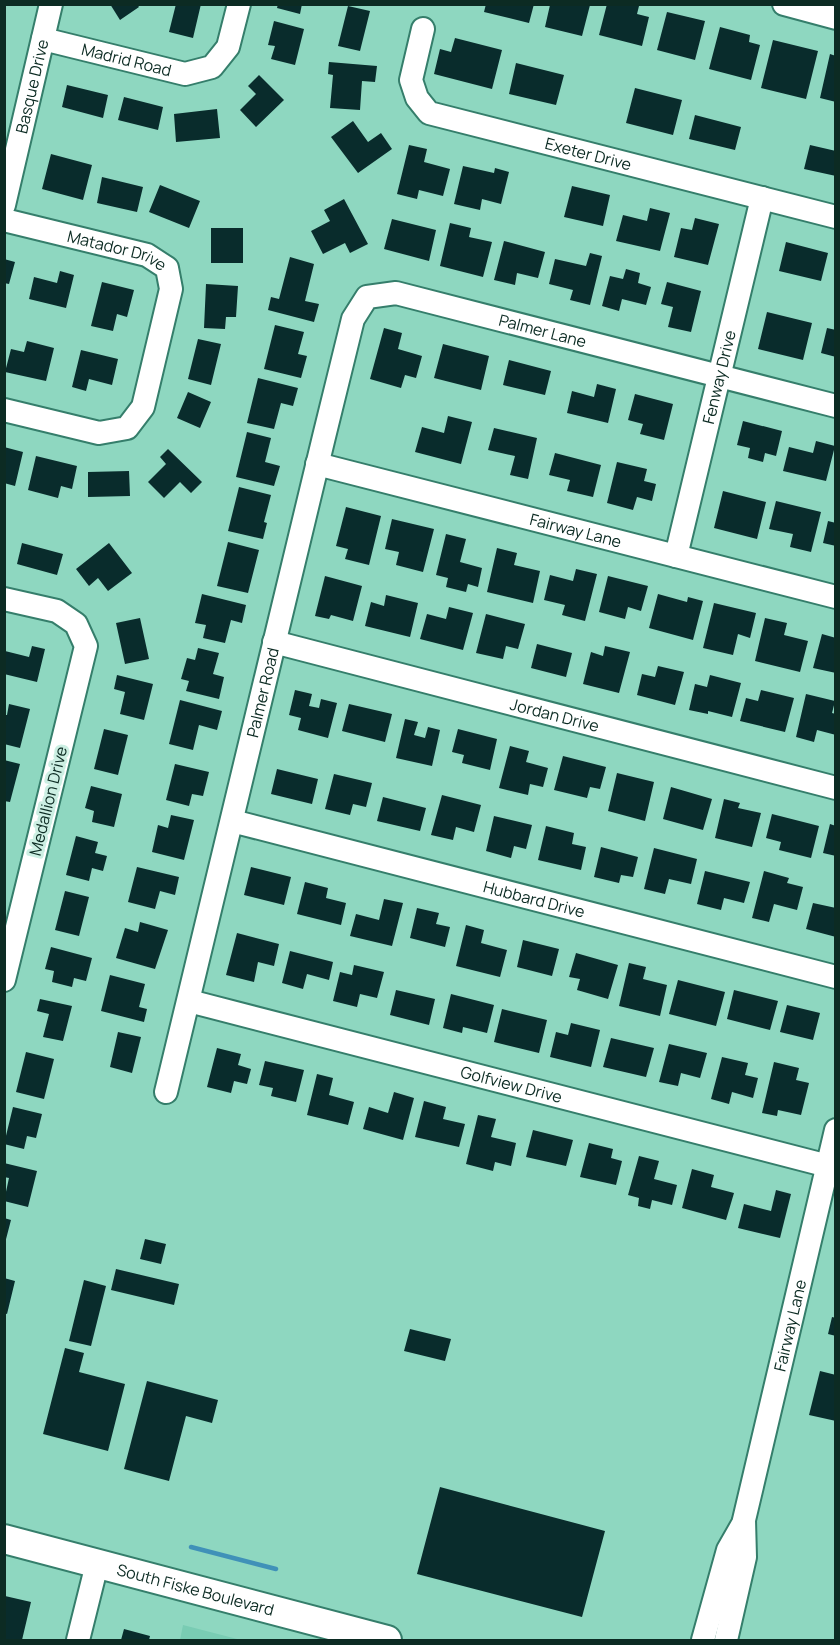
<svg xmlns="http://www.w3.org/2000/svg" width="840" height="1645" font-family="Manrope,sans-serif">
	<rect width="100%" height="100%" fill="#8ed7c0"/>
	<path fill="#79ccb3" d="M183,1625L241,1640H180Z"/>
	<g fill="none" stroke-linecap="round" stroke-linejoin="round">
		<path stroke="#4091b8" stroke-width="4.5" d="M191,1547L276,1569"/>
	</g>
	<path fill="#092c2c" d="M110,4H137L139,7L120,20Z
		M176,4H201L193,38L169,32Z
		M278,4H302L300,14L277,8Z
		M486,4H534L529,23L484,12Z
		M607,4H633L639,6L637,14L649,17L642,46L599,35Z
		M550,5H590L582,36L545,27Z
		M348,6L370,11L360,51L338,46Z
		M667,12L705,21L695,60L657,50Z
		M274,21L304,29L295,65L271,59L275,46L268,45Z
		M720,27L750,35L749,42L760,45L751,80L709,69Z
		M455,38L502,50L492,89L434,74L440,49L451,52Z
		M773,40L818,51L806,99L761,88Z
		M830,54L836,56V102L820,98Z
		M329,62L377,66L375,82L362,81L360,110L330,108L333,75L328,74Z
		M516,63L564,75L556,105L509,94Z
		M259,75L284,100L256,127L240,110L256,94L248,86Z
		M67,85L108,95L103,118L62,107Z
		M635,88L682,100L673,135L626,123Z
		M124,97L163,107L158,130L118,120Z
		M217,109L220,138L176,142L174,114Z
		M695,115L741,127L735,150L689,139Z
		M353,121L368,142L381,133L392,149L358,173L331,137Z
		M409,145L427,149L424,162L450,169L443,196L419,190L417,199L397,194Z
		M810,145L836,151V176L804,169Z
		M51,154L92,165L83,200L42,189Z
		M463,166L494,173L495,168L509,172L501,204L482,199L480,210L454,204Z
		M102,177L143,187L137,212L97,203Z
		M160,185L200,201L189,228L149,212Z
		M572,186L610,195L603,226L564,217Z
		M344,199L368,244L350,253L345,243L323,254L311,231L330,221L324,210Z
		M650,208L670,213L660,251L616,241L623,215L647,221Z
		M695,218L719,224L708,265L674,257L681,228L692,230Z
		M392,219L436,230L429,261L384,249Z
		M450,223L471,228L469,237L492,242L483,277L440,266Z
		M211,228H243V263H211Z
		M504,241L545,252L538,278L517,273L515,285L494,280Z
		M786,242L828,253L821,281L779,271Z
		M590,253L602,256L590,305L570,300L573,290L549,284L555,259L586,266Z
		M290,257L314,264L305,301L319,304L314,322L268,310L271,297L279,299Z
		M4,259L15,262L9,284L4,283Z
		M626,269L640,273L638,283L651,287L646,305L622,299L619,311L602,306L610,276L623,279Z
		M60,271L74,275L66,308L29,299L34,277L57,283Z
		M102,282L134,290L127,317L117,314L113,331L91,326Z
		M667,282L701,291L691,332L668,327L673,307L661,304Z
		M206,284L238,286L236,317H226L225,329L204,328Z
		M767,312L812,323L803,360L758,349Z
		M275,325L304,332L298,354L307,356L301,378L264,369Z
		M384,328L402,333L398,349L422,356L416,378L405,375L401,388L370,379Z
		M827,328L836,330V357L821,353Z
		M198,339L221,344L211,385L188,379Z
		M27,341L54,348L46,381L5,372L11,349L24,352Z
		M443,344L489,356L481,390L434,378Z
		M81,350L118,359L112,385L89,379L86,391L72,387Z
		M509,360L551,371L545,395L503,385Z
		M258,378L298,388L293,406L281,403L274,429L247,423Z
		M597,384L616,389L608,423L567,413L572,391L594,397Z
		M188,392L211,402L200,428L177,418Z
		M635,394L673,404L664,440L640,434L643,424L628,420Z
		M448,416L472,422L461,464L415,452L422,427L444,433Z
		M743,421L782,431L776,456L765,453L763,462L748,458L750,448L737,445Z
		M494,428L537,438L528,479L510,475L515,456L488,450Z
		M247,432L271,438L265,462L280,466L274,486L236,477Z
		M816,441L835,446L826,481L783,471L789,447L813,453Z
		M4,447L23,452L15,486L4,483Z
		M168,449L202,482L191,493L180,482L164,498L148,482L166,464L160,457Z
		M555,453L601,465L593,497L567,491L570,480L549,475Z
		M36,456L77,466L72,489L61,486L58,498L28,490Z
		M617,462L647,469L644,481L656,484L652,501L637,497L633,510L607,503Z
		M129,471L130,496L88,497V472Z
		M239,487L271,495L264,522L267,523L263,539L228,531Z
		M723,491L766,502L757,539L714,528Z
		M776,501L821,512L811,552L790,547L793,534L769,529Z
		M346,507L381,516L369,565L345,559L348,549L336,546Z
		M392,519L434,529L423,572L396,565L399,552L385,549Z
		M828,521L836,523V546L823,543Z
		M446,534L466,539L460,562L482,568L478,587L468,584L466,592L446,587L448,578L436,575Z
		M228,542L259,550L248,593L217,586Z
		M22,543L63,554L57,575L17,564Z
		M109,543L132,573L108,591L98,578L89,586L76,569Z
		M497,548L517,553L514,565L540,571L533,603L487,592Z
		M576,569L597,574L585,621L562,615L565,605L544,600L550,575L573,581Z
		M325,576L362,586L353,621L331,615L329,619L315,616Z
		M608,576L648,586L641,611L628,607L625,619L599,612Z
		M202,594L246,605L242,623L231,620L225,643L203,638L206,625L195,623Z
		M658,594L687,602L688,597L703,601L693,640L649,628Z
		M386,595L418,603L410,637L365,626L371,602L384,606Z
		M714,603L756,613L750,638L738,634L733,655L703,648Z
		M449,607L473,613L463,650L420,639L427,614L446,619Z
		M486,614L525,624L518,649L506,646L503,659L476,653Z
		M140,618L149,659L125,664L116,623Z
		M765,618L787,623L784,635L808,641L800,672L755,661Z
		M822,634L836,638V673L813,668Z
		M537,644L572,653L566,677L531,668Z
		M32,646L45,649L37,682L4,674L5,651L29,657Z
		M605,646L630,652L619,693L583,684L591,652L603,656Z
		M198,648L219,653L213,674L224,677L219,699L186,691L189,681L181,679L187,658L195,660Z
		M658,666L684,672L675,705L637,695L642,674L655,677Z
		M117,675L153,684L144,720L120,714L125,692L114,689Z
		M710,675L741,683L732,717L708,711V714L689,710L695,684L707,687Z
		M295,690L312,694L309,706L319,708L321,699L337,703L328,738L298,730L301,718L289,715Z
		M761,690L794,698L785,732L740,721L746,698L758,701Z
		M806,694L835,701L832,713L836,714V735L817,730L814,742L796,737Z
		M180,700L222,711L217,730L199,725L193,750L169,744Z
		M9,704L30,709L20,748L4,744V715H7Z
		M349,704L392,714L385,742L342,731Z
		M405,719L418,722L414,735L425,738L428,727L440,730L432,766L396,758Z
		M104,729L128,735L118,775L94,769Z
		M458,729L497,739L490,770L462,763L464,755L452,752Z
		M510,746L529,751L526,762L548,768L543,787L530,784L528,795L499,788Z
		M563,756L606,767L600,789L590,787L587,798L554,790Z
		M4,760L20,764L10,802L4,801Z
		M175,764L209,772L203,796L192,794L189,806L166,800Z
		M277,769L318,779L312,804L271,794Z
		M617,773L654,782L645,821L608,811Z
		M334,774L372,783L366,807L353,804L350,815L325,809Z
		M91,786L122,794L114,827L92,822L94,811L85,808Z
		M671,787L712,799L703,830L663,819Z
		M442,795L481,805L474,832L456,827L453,840L431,835Z
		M383,797L426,808L420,831L377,821Z
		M724,799L740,803L738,808L761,813L752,847L715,838Z
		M772,814L819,826L811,858L779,850L781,842L766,838Z
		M171,815L194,820L184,860L152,852L158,825L168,828Z
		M494,816L532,825L526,849L514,846L511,858L486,851Z
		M830,824L836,826V856L823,853Z
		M546,826L574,833L572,844L586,847L581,870L538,860Z
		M76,836L98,842L95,853L107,856L103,871L92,868L89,881L66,875Z
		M601,847L638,857L633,877L621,875L619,883L594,877Z
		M654,848L697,859L691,884L669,879L665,894L644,889Z
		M137,867L179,877L175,895L160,891L155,909L128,902Z
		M251,867L291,877L284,905L244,895Z
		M705,871L750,882L744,903L724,898L721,910L697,904Z
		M764,871L789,878L787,883L803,887L797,910L774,904L769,922L752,918Z
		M305,882L328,888L326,898L346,903L341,925L297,914Z
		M65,891L89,897L79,936L55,930Z
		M384,899L403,903L392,946L350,936L356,914L379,920Z
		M813,903L836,908V937L806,929Z
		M417,908L439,913L436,924L450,927L445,947L410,938Z
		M140,922L168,930L155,969L116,958L125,928L138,932Z
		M466,925L484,930L481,943L507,950L500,977L456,966Z
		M237,933L279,944L274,966L258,962L254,982L226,975Z
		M523,940L559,949L552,976L517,967Z
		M51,947L92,958L86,981L74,978L72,987L52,982L54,971L45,969Z
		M290,951L333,962L329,980L307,974L303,989L282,983Z
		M576,953L618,965L608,999L577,990L580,979L569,977Z
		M629,963L646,967L643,979L667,985L660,1016L619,1006Z
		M354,965L384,972L377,998L360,994L357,1007L333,1001L340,972L352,975Z
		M110,975L145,984L139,1007L147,1009L144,1022L101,1011Z
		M678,980L725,992L716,1026L669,1014Z
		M396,990L435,999L429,1025L390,1015Z
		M734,990L778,1001L770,1030L727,1019Z
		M451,994L494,1005L487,1033L463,1027L462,1033L443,1028Z
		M40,999L72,1006L63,1041L43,1037L49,1014L37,1011Z
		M787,1005L820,1013L813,1040L780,1032Z
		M502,1009L547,1020L539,1053L494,1042Z
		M571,1023L600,1030L591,1067L550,1057L556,1032L568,1035Z
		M118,1032L141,1037L132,1073L110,1067Z
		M611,1038L654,1048L646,1077L603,1067Z
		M669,1044L707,1053L700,1078L681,1073L678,1086L659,1082Z
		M217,1048L241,1054L238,1065L251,1069L247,1084L234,1081L231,1093L207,1087Z
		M26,1052L54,1059L44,1099L16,1092Z
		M722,1057L748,1063L745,1075L758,1078L753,1098L732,1092L729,1104L711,1099Z
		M265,1061L304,1070L296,1102L271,1096L273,1088L259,1085Z
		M774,1062L799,1068L796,1080L809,1083L801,1115L778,1110L777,1116L762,1113Z
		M317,1074L333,1078L329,1095L354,1102L348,1125L307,1115Z
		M394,1092L414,1098L403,1140L363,1129L369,1107L388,1113Z
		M424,1101L446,1107L443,1119L465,1124L459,1147L415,1137Z
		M13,1107L42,1114L36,1138L27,1136L24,1149L4,1144Z
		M478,1115L496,1119L491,1137L516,1143L511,1166L495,1162L493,1171L466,1164Z
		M533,1130L573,1140L566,1166L526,1157Z
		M589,1143L613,1149L611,1158L622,1161L616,1185L580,1177Z
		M639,1156L659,1161L654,1179L677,1185L672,1205L652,1200L650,1209L638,1206L639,1198L628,1195Z
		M4,1163L37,1171L28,1207L4,1201L9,1178L4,1177Z
		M692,1169L714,1175L711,1187L734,1193L726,1220L682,1208Z
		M776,1190L791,1194L780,1238L738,1228L744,1204L771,1211Z
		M4,1218L11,1220L5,1243H4Z
		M145,1239L166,1244L161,1264L140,1259Z
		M116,1269L179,1284L174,1305L111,1290Z
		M4,1278L15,1281L7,1314L4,1313Z
		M84,1280L106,1286L91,1346L69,1341Z
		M832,1317L836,1318V1336L828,1334Z
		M410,1329L451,1339L445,1361L404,1351Z
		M65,1348L84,1353L79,1372L125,1384L108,1451L43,1434Z
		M820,1371L836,1375V1421L809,1415Z
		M147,1381L218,1400L212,1423L186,1416L169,1481L124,1469Z
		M440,1487L605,1531L582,1617L417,1574Z
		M5,1596L31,1602L22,1640H5Z
		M124,1629L150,1636L149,1640H121Z"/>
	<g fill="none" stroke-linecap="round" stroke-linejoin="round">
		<defs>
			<g id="minor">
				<path d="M784,4L836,18"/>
				<path id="s1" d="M423,29L411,80L417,98L429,113L836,217"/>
				<path id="s2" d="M43,39L185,74L212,67L228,47L239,4"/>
				<path id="s3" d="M4,205L51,4"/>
				<path id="s4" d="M4,220L147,255L167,268L171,289L143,407L127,428L99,433L4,410"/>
				<path id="s5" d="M317,464L836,597"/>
				<path id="s6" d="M676,556L762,198"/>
				<path d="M4,599L57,611L76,624L86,646L4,980"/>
				<path id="s7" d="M274,642L836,788"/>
				<path id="s8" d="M232,821L836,977"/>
				<path id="s9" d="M189,1001L836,1168"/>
				<path id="s10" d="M166,1092C230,834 289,576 353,319L367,297L396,293L836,406"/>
				<path d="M78,1640L97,1564"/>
				<path d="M703,1640L728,1550L744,1522"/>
				<path id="s11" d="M726,1640L745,1557L744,1520L836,1130"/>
			</g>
			<g id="major">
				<path id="s12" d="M4,1539L387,1640"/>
			</g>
		</defs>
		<use href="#minor" stroke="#357e6b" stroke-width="26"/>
		<use href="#major" stroke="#357e6b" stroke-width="32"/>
		<use href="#minor" stroke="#fff" stroke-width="22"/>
		<use href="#major" stroke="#fff" stroke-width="28"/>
	</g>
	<g text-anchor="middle" stroke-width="6" stroke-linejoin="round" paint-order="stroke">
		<g font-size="16" fill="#0c2b23" stroke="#ccefe3">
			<text dy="6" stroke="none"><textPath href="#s2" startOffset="86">Madrid Road</textPath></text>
			<text dy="6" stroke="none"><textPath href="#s3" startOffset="122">Basque Drive</textPath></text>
			<text dy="6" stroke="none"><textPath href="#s1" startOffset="255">Exeter Drive</textPath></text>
			<text dy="6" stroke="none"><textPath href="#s4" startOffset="117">Matador Drive</textPath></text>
			<text dy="6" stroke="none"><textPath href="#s10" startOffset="1002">Palmer Lane</textPath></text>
			<text dy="6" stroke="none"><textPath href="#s6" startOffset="184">Fenway Drive</textPath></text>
			<text dy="6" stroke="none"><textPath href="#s5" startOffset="267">Fairway Lane</textPath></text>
			<text dy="6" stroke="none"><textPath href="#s10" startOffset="411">Palmer Road</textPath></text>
			<text dy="6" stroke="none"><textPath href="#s7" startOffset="290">Jordan Drive</textPath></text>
			<text transform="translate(48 801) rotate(-76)" y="6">Medallion Drive</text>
			<text dy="6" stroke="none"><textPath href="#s8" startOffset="312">Hubbard Drive</textPath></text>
			<text dy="6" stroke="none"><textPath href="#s9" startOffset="333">Golfview Drive</textPath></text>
			<text dy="6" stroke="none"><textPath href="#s11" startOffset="322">Fairway Lane</textPath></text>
			<text dy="6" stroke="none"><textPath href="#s12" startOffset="198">South Fiske Boulevard</textPath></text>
		</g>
	</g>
	<rect width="840" height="1645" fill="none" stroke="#0c2b23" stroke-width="12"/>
</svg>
